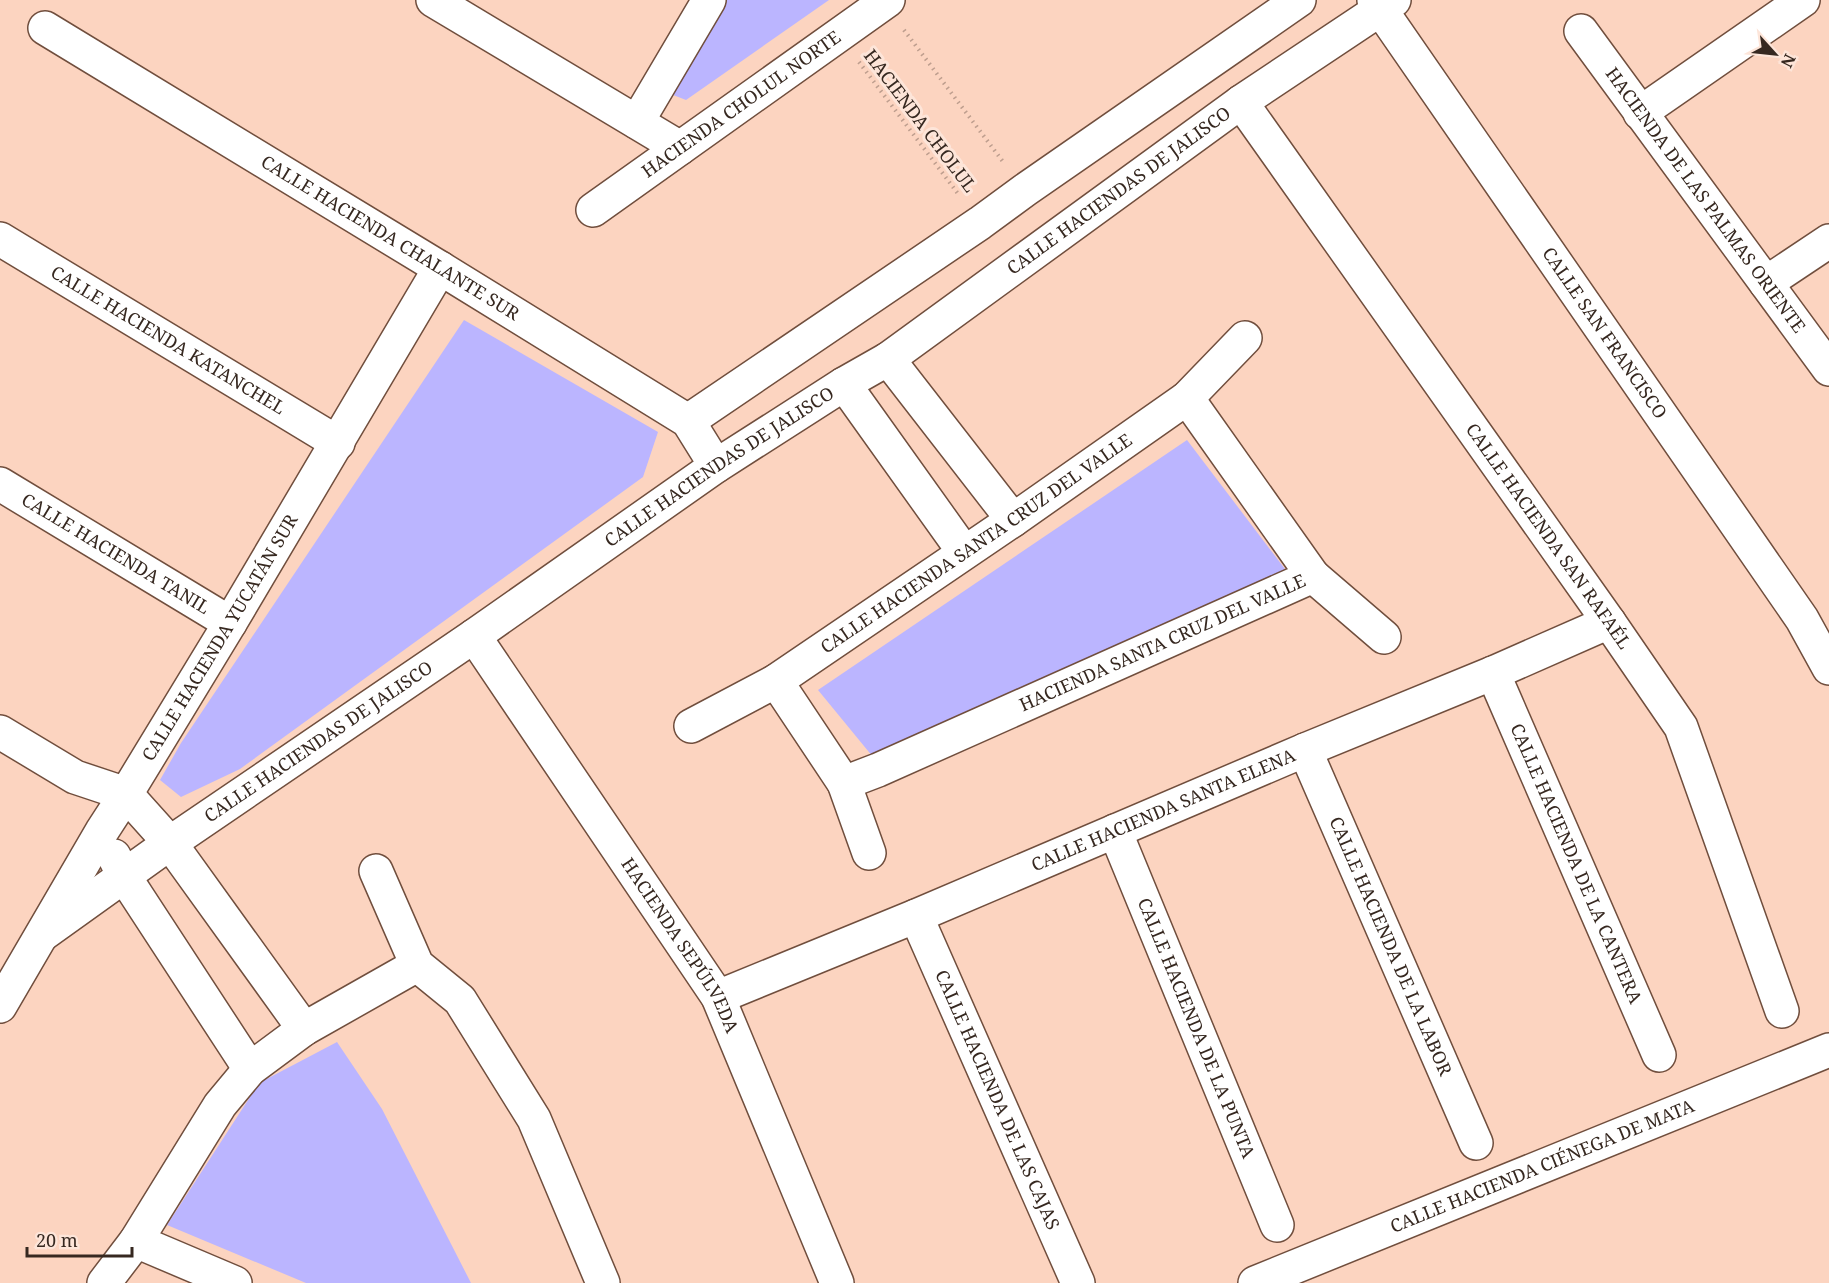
<svg xmlns="http://www.w3.org/2000/svg" width="1829" height="1283" font-family="'Noto Serif',serif">
	<rect width="100%" height="100%" fill="#fcd4c0"/>
	<path fill="#bbb5ff" d="M724,0H829L686,100L668,93Z
		M464,320L658,432L643,477L240,769L181,797L160,780L181,743Z
		M1187,440L1288,573L873,757L818,690Z
		M337,1042L382,1109L471,1283H306L167,1225L259,1083Z"/>
	<g fill="none" stroke-linecap="round" stroke-linejoin="round">
		<defs>
			<g id="minor">
				<path d="M433,0L680,148"/>
				<path id="s1" d="M1374,0L1802,619L1829,668"/>
				<path id="s2" d="M45,28L440,268L688,421L716,466"/>
				<path id="s3" d="M1581,31L1829,369"/>
				<path id="s4" d="M1241,102L1609,622L1681,727L1782,1011"/>
				<path d="M1640,113L1803,0"/>
				<path d="M637,122L709,0"/>
				<path id="s5" d="M593,210L888,0"/>
				<path id="s6" d="M0,239L338,443"/>
				<path d="M1766,283L1829,241"/>
				<path d="M888,359L1013,520"/>
				<path d="M844,384L964,552"/>
				<path d="M688,421L980,223L1025,190L1299,0"/>
				<path id="s7" d="M0,484L230,623"/>
				<path d="M1313,576L1384,637"/>
				<path id="s8" d="M474,636L718,997L837,1283"/>
				<path id="s9" d="M1493,673L1659,1055"/>
				<path d="M776,681L844,783L869,853"/>
				<path id="s10" d="M691,726L776,681L1013,520L1187,398L1245,338"/>
				<path d="M0,732L75,777L126,794L170,843L304,1029"/>
				<path id="s11" d="M1305,750L1476,1143"/>
				<path id="s12" d="M844,783L878,770L1313,576L1187,398"/>
				<path id="s13" d="M1115,831L1277,1225"/>
				<path d="M114,856L124,876L250,1069"/>
				<path d="M376,871L417,965L460,1000L534,1119L603,1283"/>
				<path id="s14" d="M916,916L1078,1283"/>
				<path id="s15" d="M43,934L170,843L474,636L716,466L844,384L888,359L1241,102L1394,0"/>
				<path id="s16" d="M718,997L916,916L1305,750L1493,673L1609,622"/>
				<path id="s17" d="M0,1006L102,831L126,794L230,623L440,268"/>
				<path d="M136,1241L235,1283"/>
				<path d="M104,1283L136,1241L220,1105L250,1069L304,1029L417,965"/>
				<path id="s18" d="M1255,1283L1829,1050"/>
			</g>
		</defs>
		<use href="#minor" stroke="#704e3d" stroke-width="36"/>
		<path stroke="#be9e8e" stroke-width="4" stroke-dasharray="1.5 4.5" stroke-linecap="butt" d="M904,30L1004,163
			M859,62L959,195"/>
		<use href="#minor" stroke="#fff" stroke-width="33"/>
	</g>
	<g text-anchor="middle" stroke-width="6" stroke-linejoin="round" paint-order="stroke">
		<g font-size="18" fill="#362820" stroke="#fde5d9">
			<text dy="6" stroke="none"><textPath href="#s5" startOffset="182">HACIENDA CHOLUL NORTE</textPath></text>
			<text transform="translate(920 121) rotate(53)" y="6">HACIENDA CHOLUL</text>
			<text dy="6" stroke="none"><textPath href="#s15" startOffset="1308">CALLE HACIENDAS DE JALISCO</textPath></text>
			<text dy="6" stroke="none"><textPath href="#s3" startOffset="210">HACIENDA DE LAS PALMAS ORIENTE</textPath></text>
			<text dy="6" stroke="none"><textPath href="#s2" startOffset="404">CALLE HACIENDA CHALANTE SUR</textPath></text>
			<text dy="6" stroke="none"><textPath href="#s1" startOffset="405">CALLE SAN FRANCISCO</textPath></text>
			<text dy="6" stroke="none"><textPath href="#s6" startOffset="196">CALLE HACIENDA KATANCHEL</textPath></text>
			<text dy="6" stroke="none"><textPath href="#s15" startOffset="822">CALLE HACIENDAS DE JALISCO</textPath></text>
			<text dy="6" stroke="none"><textPath href="#s4" startOffset="532">CALLE HACIENDA SAN RAFAÉL</textPath></text>
			<text dy="6" stroke="none"><textPath href="#s10" startOffset="339">CALLE HACIENDA SANTA CRUZ DEL VALLE</textPath></text>
			<text dy="6" stroke="none"><textPath href="#s7" startOffset="135">CALLE HACIENDA TANIL</textPath></text>
			<text dy="6" stroke="none"><textPath href="#s17" startOffset="429">CALLE HACIENDA YUCATÁN SUR</textPath></text>
			<text dy="6" stroke="none"><textPath href="#s12" startOffset="348">HACIENDA SANTA CRUZ DEL VALLE</textPath></text>
			<text dy="6" stroke="none"><textPath href="#s15" startOffset="336">CALLE HACIENDAS DE JALISCO</textPath></text>
			<text dy="6" stroke="none"><textPath href="#s16" startOffset="483">CALLE HACIENDA SANTA ELENA</textPath></text>
			<text dy="6" stroke="none"><textPath href="#s9" startOffset="208">CALLE HACIENDA DE LA CANTERA</textPath></text>
			<text dy="6" stroke="none"><textPath href="#s11" startOffset="214">CALLE HACIENDA DE LA LABOR</textPath></text>
			<text dy="6" stroke="none"><textPath href="#s8" startOffset="372">HACIENDA SEPÚLVEDA</textPath></text>
			<text dy="6" stroke="none"><textPath href="#s13" startOffset="213">CALLE HACIENDA DE LA PUNTA</textPath></text>
			<text dy="6" stroke="none"><textPath href="#s14" startOffset="201">CALLE HACIENDA DE LAS CAJAS</textPath></text>
			<text dy="6" stroke="none"><textPath href="#s18" startOffset="310">CALLE HACIENDA CIÉNEGA DE MATA</textPath></text>
		</g>
	</g>
	<g transform="translate(1775 54) rotate(117)" stroke="#fde5d9" stroke-width="4.5" paint-order="stroke">
	<path d="M0-4.5L10 22L0 15L-10 22Z" fill="#362820"/>
	<text y="-9" font-size="16" font-weight="bold" text-anchor="middle" fill="#362820">N</text>
	</g>
	<path d="M27 1247v9h105v-9" fill="none" stroke="#362820" stroke-width="3"/>
	<text x="36" y="1247" font-size="18" fill="#362820" stroke="#fde5d9" stroke-width="4.5" paint-order="stroke">20 m</text>
</svg>
